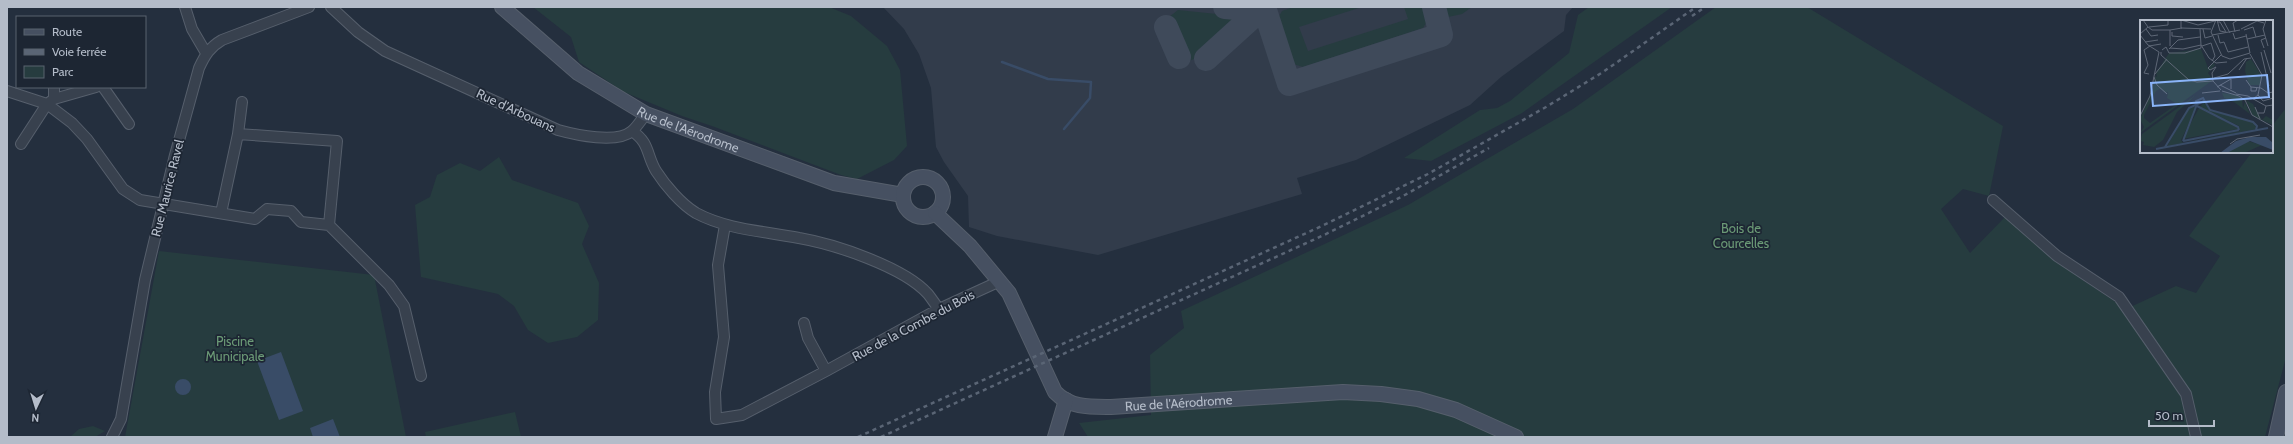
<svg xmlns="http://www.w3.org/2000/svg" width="2293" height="444" font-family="Cabin,sans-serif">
	<rect width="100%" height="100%" fill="#242f3e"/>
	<path fill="#323c4b" d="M883,7H1573L1566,15L1564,31L1501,77L1470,105L1356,160L1297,178L1302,194L1098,255L997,236L969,227L968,196L944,162L936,147L931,88L919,54L904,29Z"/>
	<path fill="#263c3f" d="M533,7H829L851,16L887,46L900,70L907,146L894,160L857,179L841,175L712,126L682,116L624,92L579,62L571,37Z
		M1293,7H1362L1299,27L1308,51L1408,19L1404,7H1427L1429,18L1423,28L1303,67L1290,63L1287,58L1276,22L1282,11Z
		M1440,7H1472L1462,14L1448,17Z
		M1589,7H1672L1522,113L1431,161L1404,158L1480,110L1497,108L1510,101L1569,53L1578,15Z
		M1716,7H1807L2003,126L1989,196L1963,189L1941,209L1970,253L2005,217L2078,277L2126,309L2176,286L2196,293L2220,256L2189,236L2252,152H2272V126L2286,108V357L2265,437H1088L1079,423L1151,415L1150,355L1184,328L1181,311L1408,205L1573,109Z
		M1178,10L1246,17L1204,55L1189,61C1180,57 1166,26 1169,17Z
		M499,157L512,180L578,203L589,226L582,244L599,283L598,320L577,337L548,343L528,330L514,306L498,294L421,277L415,205L430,197L437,175L460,163L480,171Z
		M159,251L374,275L406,437H125Z
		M515,412L521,437H426L425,432Z
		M93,426L105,431L95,437H70L79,429Z"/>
	<path fill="#394c67" d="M281,352L303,411L279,420L257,361Z
		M175 387a8 8 0 1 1 16 0a8 8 0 1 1-16 0Z
		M333,419L340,437H313L310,428Z"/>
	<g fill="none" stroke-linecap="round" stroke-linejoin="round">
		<path stroke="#394c67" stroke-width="2.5" d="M1002,62L1048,79L1091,82L1090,98L1064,129"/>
		<path stroke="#3f4a5a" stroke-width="24" d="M1225,7L1260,10L1265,9
			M1264,7L1289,84L1441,35L1434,7
			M1166,27L1179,57
			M1206,59L1260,10"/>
		<defs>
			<path id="street" d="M185,7L192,29L206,53
				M331,7L358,32L385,51L558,130C576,135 617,144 632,131C637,127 641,120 646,114
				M103,87L129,124
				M7,91L47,104L72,123L87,139L123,189L140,200L255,219L267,209L291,211L301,222L329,225L389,285L404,306L421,376
				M54,99L96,87
				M632,131C650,143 646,154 656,171C665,185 681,204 696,213C728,230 764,231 799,238C834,244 904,267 928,294C932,299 935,304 939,309
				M238,134L242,102
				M21,144L47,104L54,99V87
				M1993,200L2057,256L2119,297L2186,394L2196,437
				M221,213L238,134L337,141L329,225
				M725,225L718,265L724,337L715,392L716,419L742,415L826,371L939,309L1000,281
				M804,323L808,338L826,371
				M112,437L121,419L145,280L175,155L199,68C205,55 210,47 222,40L309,7"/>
			<g id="secondary">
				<path id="s1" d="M502,7L578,73L646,114L834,183L903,195"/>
				<circle cx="923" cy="197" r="20"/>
				<path id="s2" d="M935,213L970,246L1009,293L1055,392C1070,408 1090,407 1111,407L1343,392L1381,394L1418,399L1456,410L1516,437"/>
				<path d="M1055,437L1066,400"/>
				<path d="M2276,437L2286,392"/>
			</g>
		</defs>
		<use href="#street" stroke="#565f6c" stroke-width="12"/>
		<use href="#secondary" stroke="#565f6c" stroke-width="16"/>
		<use href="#street" stroke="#38414e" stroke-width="10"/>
		<use href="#secondary" stroke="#465061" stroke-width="14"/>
		<path stroke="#5a6575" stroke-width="2.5" stroke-dasharray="4 4" stroke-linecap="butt" d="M1692,16L1705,7
			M858,437L1324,225L1428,174L1546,107L1603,72L1696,7
			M881,437L1324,235L1403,196L1489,148"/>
	</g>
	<g text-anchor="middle" stroke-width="3.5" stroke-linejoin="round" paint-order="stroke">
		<g font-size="13" fill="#b4bcc9" stroke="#1d2633">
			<text transform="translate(516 110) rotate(25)" y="5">Rue d'Arbouans</text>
			<text dy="5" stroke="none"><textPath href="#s1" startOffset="225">Rue de l'Aérodrome</textPath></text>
			<text transform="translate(167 188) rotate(-76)" y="5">Rue Maurice Ravel</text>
			<text transform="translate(913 325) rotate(-28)" y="5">Rue de la Combe du Bois</text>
			<text dy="5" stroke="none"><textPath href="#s2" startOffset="346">Rue de l'Aérodrome</textPath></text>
		</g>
		<g font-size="13" fill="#6b9a76" stroke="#1d2633">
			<text x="1741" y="233">Bois de<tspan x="1741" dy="15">Courcelles</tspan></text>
			<text x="235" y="346">Piscine<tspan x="235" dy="15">Municipale</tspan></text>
		</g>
	</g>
	<g transform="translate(2140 20)">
		<rect width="133" height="133" fill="#242f3e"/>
		<path d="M61,29L68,48L74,43L75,45L68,53L73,60L0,113L4,107L0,99L10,76L15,56L17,57L16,53L29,33ZM20,69L26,73L28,72L27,78L37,84L10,103L4,98V95L16,71ZM111,39L121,55L120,65H109L105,51L106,42ZM82,73L97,75L102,79L103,88L105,82L110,94L94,82L84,78ZM57,74L37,92L23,120L14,127L3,125L4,122L0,121L2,114ZM106,80L113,84L122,100L126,96L133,100V105L113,96ZM64,82L70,90L113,102L117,109L27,126L49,89L55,86L56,89L41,120L43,123L100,111L99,106L60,87ZM59,88L98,108V109L42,119ZM107,121L122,125L104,133H87Z" fill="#263c3f" fill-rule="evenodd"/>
		<path d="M110,117H126L133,123V130L110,121L87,133H80L96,121Z" fill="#394c67"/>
		<path fill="none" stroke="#394c67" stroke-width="2" d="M55,85L98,107L99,110M57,85L56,81L63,78L70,90L113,102L117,106L116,110M43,121L57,84M43,121L99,110M25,127L49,88L64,81M16,129L128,108"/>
		<path fill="none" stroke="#5e6776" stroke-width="1" d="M41,0L58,5L75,1M76,0L71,12L82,36L90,39L110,33M77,0L80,11L85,12M83,0L90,13M126,0L123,9L128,26M41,1V8L71,9M78,2H80L86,12M8,7L12,10H30V26M9,7L28,5V0M6,9L11,16L18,15M60,9L61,25L69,38L76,43L87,42M63,9L65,18L72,16M101,9L117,1L124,3M30,10L42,8M104,10L113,7L116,17M32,12V16L43,17M95,12L93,3L98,0M93,13L95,19L106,16M0,14L8,7L3,0M106,14L110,33M0,15L8,25L19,32M72,15L100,10M78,15L80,23L84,22L88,32L108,27M107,19L125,15M5,22L18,20M9,26L21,24M62,26L71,23L75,36L72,41M30,28L43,29L61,25M124,28L121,20L126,18M29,29L38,20L60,17M22,30L26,27L29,33H45L61,28V25M124,30L131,53M21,32V35L49,60L57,62L73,61L81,70M121,32L129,66M110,34L122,55M99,50L107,38M9,54L4,53L8,45L4,30L10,26M15,54L27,39M14,57L17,65L27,74M74,58L88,54L104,39L111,38M106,60L111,67L121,68L128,73L133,72M73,61L72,53L76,47L70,50L68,48L81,35M80,65L96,73M77,67L91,59V69M111,67V71H116L117,67M82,71L99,76L105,80L112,95L133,107M62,73L80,71M96,74L108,76L126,86L133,85M118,75L123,81L133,78M113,79L118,75L122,55M115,87L120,99M118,93H124L126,86M0,96L10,76L19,32M90,124L97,119L120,115"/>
		<path fill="#8ab4f8" fill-opacity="0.15" stroke="#8ab4f8" stroke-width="2" d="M127,55L129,77L13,86L11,63Z"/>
		<rect width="133" height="133" fill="none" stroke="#b4bcc9" stroke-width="2"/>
	</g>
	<rect width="2293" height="444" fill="none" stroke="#b4bcc9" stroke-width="16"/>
	<rect x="16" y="16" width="130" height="72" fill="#1d2633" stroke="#59626f"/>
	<rect x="24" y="29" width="20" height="6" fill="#465061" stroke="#59626f"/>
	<text x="52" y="36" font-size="12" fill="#b4bcc9">Route</text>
	<rect x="24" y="49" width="20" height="6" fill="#5a6575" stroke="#59626f"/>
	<text x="52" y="56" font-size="12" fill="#b4bcc9">Voie ferrée</text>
	<rect x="24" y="66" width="20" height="12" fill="#263c3f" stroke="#59626f"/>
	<text x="52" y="76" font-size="12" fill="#b4bcc9">Parc</text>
	<g transform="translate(36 408) rotate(184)" stroke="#1d2633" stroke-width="3" paint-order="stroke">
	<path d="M0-3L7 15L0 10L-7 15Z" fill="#b4bcc9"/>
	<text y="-6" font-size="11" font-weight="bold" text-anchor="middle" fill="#b4bcc9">N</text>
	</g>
	<path d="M2149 420v6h65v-6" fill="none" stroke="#b4bcc9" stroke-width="2"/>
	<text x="2155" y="420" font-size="12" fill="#b4bcc9" stroke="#1d2633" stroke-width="3" paint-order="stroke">50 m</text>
</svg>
